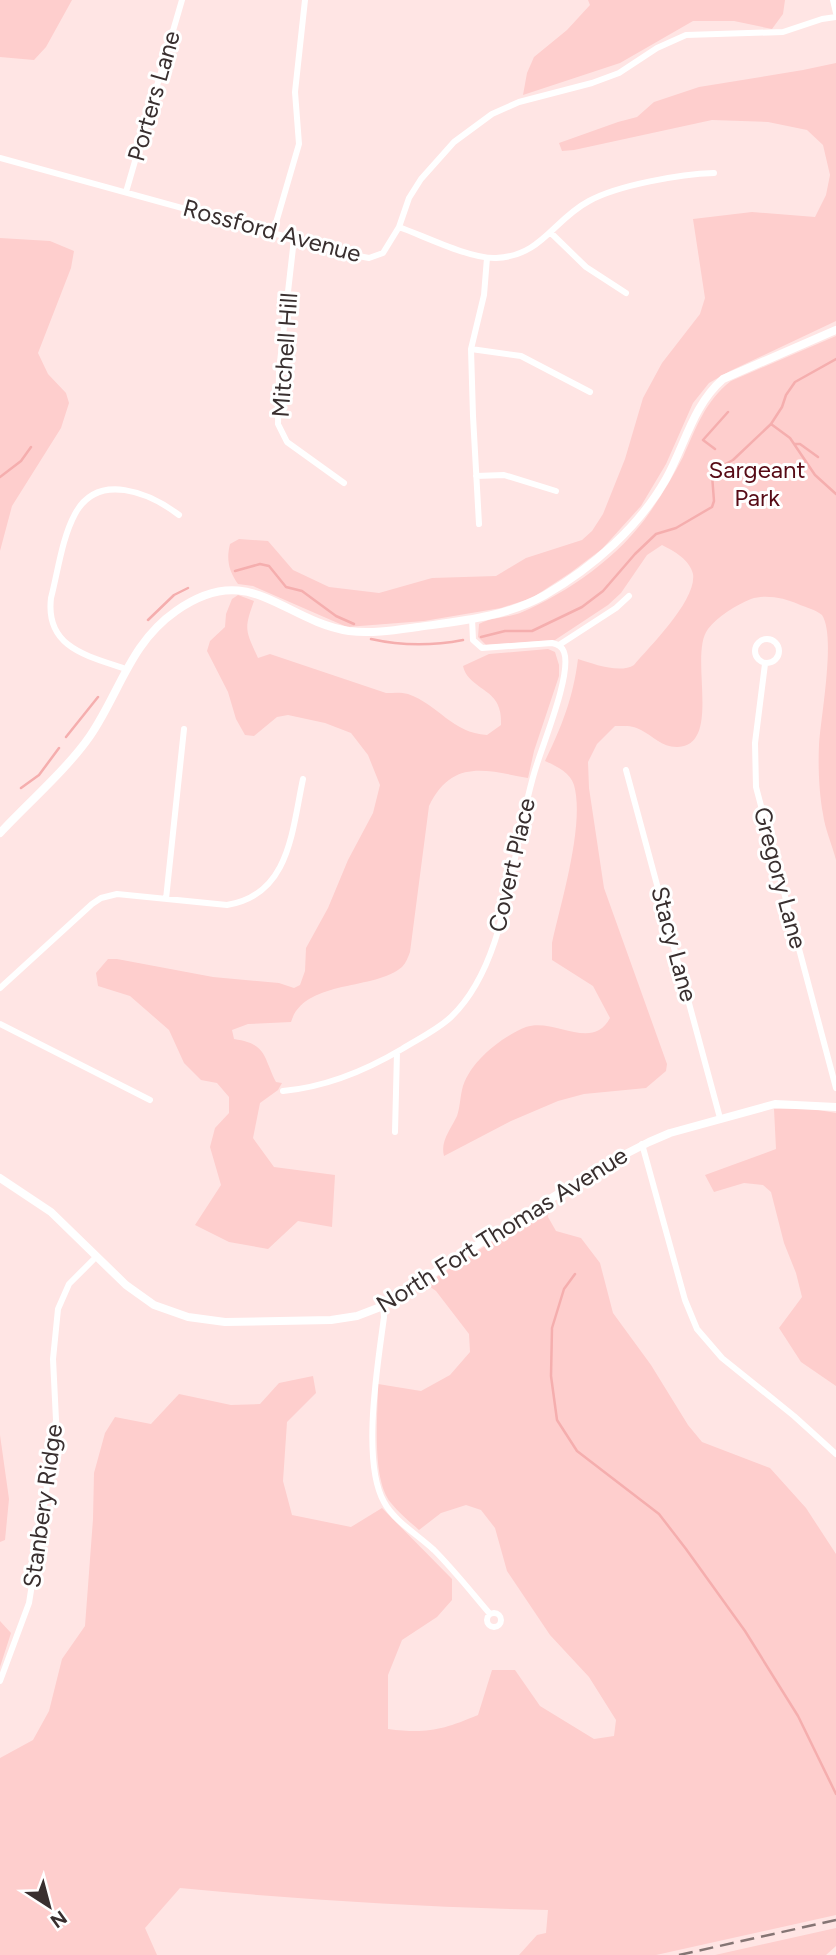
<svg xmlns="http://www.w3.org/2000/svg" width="836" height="1955" font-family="Figtree,sans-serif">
	<rect width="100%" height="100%" fill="#ffe5e4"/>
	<path fill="#fececd" d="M0,0H72L46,47L34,60L0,57Z
		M588,0H785L783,14L772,29L734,21H693L620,63L523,95L527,73L534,57L567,30L590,5Z
		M836,63V321L730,371L709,383L693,403L666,464L641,506L602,549L570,573L532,598L501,608L424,621L347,627L253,586L238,584C229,571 226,560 230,544L239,539L268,541L293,570L329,587L379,593L432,578L496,576L526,558L582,540L592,531L603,514L625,459L643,398L662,363L700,314L705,298L693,219L752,212L815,217L826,195L830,175L823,145L807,130L768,122L712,120L574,150L562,151L559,143L618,122L637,117L654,102L699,87L803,70Z
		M0,238L50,241L74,251L71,268L38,353L48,374L66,393L69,403L61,428L12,506L0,551Z
		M836,336V860C832,845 825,829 823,814C819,793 818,766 819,745C821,715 836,636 822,615C816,610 805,607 798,604C785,598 765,594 751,599C736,605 718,616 708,629C688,655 723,744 678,747C663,748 653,736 641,730C633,725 624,726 615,726L597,744L588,762L589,788L604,888L667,1064L666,1071L646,1088L584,1094L558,1101L511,1121L444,1156C440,1141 451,1129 457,1116C460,1107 460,1099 462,1090C468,1063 501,1037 526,1027C554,1017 592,1052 610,1018L593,986L552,960V943C561,902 585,824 574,785C570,772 556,766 545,761C562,726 573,698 578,659C594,664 620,674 634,665C650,646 697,600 693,574C690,560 674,551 662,545L647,555L621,593L608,605L555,640L486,645L478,637L479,624C492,617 507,618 520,613C569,592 620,556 650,512C662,495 673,476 683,457C696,428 705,401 731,381Z
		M238,595L254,601C244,629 245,630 258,658L270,654L386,693C393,693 401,692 408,694C439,705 452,733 487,735L501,725C501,720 501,713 499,708C494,689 467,686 463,666L489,654L548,649L555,652L559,665V676L534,751L528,778C485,770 452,759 429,806L410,952C408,957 406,963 402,967C374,991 304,979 291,1022L248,1024L232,1030L234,1039C267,1044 263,1056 276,1082L282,1083L278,1090L260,1103L253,1138L274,1167L335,1175L332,1227L298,1221L268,1249L229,1242L195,1225L221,1185L210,1147L215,1128L229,1113V1097L217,1083L201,1080L184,1063L169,1030L130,996L98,986L96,973L108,959H117L213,977L279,983L294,988L300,985L305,971L306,948L328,908L348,860L373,813L380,785L368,755L351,733L325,723L288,715L277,717L254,736L245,735L236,719L228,692L207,651L210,641L225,627L226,614L232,599Z
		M774,1109H813L836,1113V1386L801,1362L779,1328L802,1297L796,1273L784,1243L771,1192L763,1185L744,1183L714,1192L705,1175L776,1149Z
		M549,1205L548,1217L556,1231L581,1238L600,1263L613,1313L651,1365L688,1425L702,1442L770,1468L806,1508L836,1554V1915L656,1955H519L537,1935L546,1933L548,1910C425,1907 303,1900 180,1888L145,1928L157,1955H0V1758L33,1740L49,1711L62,1659L85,1626L93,1519L94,1473L105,1433L115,1417L151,1424L179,1394L231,1405L260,1404L279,1383L313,1376L316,1393L287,1422L283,1481L292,1515L351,1527L382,1508L452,1579V1600L437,1617L402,1640L388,1675V1729C427,1734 442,1730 478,1715L492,1670H515L540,1706L594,1739L614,1736L616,1720L589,1677L550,1635L507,1571L495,1528L481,1510L466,1505L441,1513L419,1530C410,1522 399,1513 391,1503C371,1479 378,1415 378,1384L421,1391L450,1375L470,1352L469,1334L436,1291L426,1284Z
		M0,1435L9,1499L5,1540L0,1542Z
		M0,1621L11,1633L0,1667Z
		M836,1928V1946L826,1955H715Z"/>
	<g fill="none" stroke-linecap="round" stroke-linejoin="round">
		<path stroke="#f5aeae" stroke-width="2.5" d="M771,424L790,438L815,475L836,494
			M795,444H800L818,457
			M715,449L703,440L728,412
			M0,477L21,461L31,447
			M235,571L260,564L269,566L286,587L302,591L336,616L354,624
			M148,620L174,595L188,588
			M481,637L505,631H532L582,607L603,591L635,554L656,534L676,528L712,507L714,501L712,475L716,469L733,460L771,424L782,407L786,395L795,382L836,359
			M371,639C402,646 432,646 463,640
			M66,737L98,697
			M21,788L39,775L59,748
			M575,1274L564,1289L552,1328L551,1376L557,1420L577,1451L659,1514L686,1549L745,1631L798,1716L836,1794"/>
		<path stroke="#fff" stroke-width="6" d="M833,0L836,13
			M0,158L353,255L369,258L383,253L399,227L409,198L421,179L454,142L492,114L519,102L592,83L619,73L657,48L686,35L783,32L822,19L836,17
			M126,192L182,0
			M399,227C424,236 470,259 496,258C542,256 553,220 589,201C618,185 681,174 714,173
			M273,233L299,144L295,92L305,0
			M551,233L586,267L626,293
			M294,239L279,371L278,424L287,442L344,483
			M471,349L521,356L590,392
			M476,476L504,475L556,491
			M479,524L473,416L471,349L484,295L487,258
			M755 651a12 12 0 1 1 24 0a12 12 0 1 1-24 0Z
			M559,645L616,608L629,596
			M765,664L755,743L756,787L836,1088
			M126,669C88,656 45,648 51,598C58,571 62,538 75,514C98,471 150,493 179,515
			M626,770L720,1118
			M166,899L184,729
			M0,988L92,904L101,898L117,894L227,905C290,895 292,830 303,779
			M0,1024L150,1100
			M283,1091C326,1087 365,1071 402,1049C418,1039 437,1030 451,1017C511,960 511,841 537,764C544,741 572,673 564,652C562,646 557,644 552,643L482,648L473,640L472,619
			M395,1132L397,1052
			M642,1144L685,1300L697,1329L722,1358L794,1416L836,1454
			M383,1306L384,1317C378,1363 361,1461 384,1502C394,1521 418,1535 434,1550C454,1570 472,1593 490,1614
			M487 1620a7 7 0 1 1 14 0a7 7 0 1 1-14 0Z
			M0,1681L29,1603L41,1528L56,1420L53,1359L58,1309L69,1284L97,1256"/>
		<path stroke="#fff" stroke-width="8" d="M0,833C28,803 68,768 90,736C120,692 130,643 176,611C250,559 281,620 349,631C371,634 396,630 418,627C461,621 506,617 545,595C593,567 639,527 666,479C685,445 693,405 723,379L836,330
			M0,1178L51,1212L126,1285L154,1305L188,1317L225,1322L331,1320L357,1316L383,1306L511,1223L610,1162L649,1142L670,1133L775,1104L836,1107"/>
		<path stroke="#857574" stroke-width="2.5" stroke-dasharray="14 7" stroke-linecap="butt" d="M679,1955L836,1920"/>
	</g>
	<g text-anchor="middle" stroke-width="6" stroke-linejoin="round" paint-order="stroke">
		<g font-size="24" fill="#392f2f" stroke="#fff">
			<text transform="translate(154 96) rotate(-74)" y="8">Porters Lane</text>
			<text transform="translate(272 231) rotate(15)" y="8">Rossford Avenue</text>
			<text transform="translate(285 355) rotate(-86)" y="8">Mitchell Hill</text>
			<text transform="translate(512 865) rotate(-77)" y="8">Covert Place</text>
			<text transform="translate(780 878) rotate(75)" y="8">Gregory Lane</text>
			<text transform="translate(674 944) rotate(75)" y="8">Stacy Lane</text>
			<text transform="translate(502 1230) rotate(-32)" y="8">North Fort Thomas Avenue</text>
			<text transform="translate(43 1506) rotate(-82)" y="8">Stanbery Ridge</text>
		</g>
		<g font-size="24" fill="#570b16" stroke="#fff">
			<text x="757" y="478">Sargeant<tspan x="757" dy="28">Park</tspan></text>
		</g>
	</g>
	<g transform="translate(49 1906) rotate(144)" stroke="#ffffff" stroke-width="5" paint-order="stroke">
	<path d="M0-5L12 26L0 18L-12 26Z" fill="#392f2f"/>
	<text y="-10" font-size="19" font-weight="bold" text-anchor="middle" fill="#392f2f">N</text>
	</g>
</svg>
